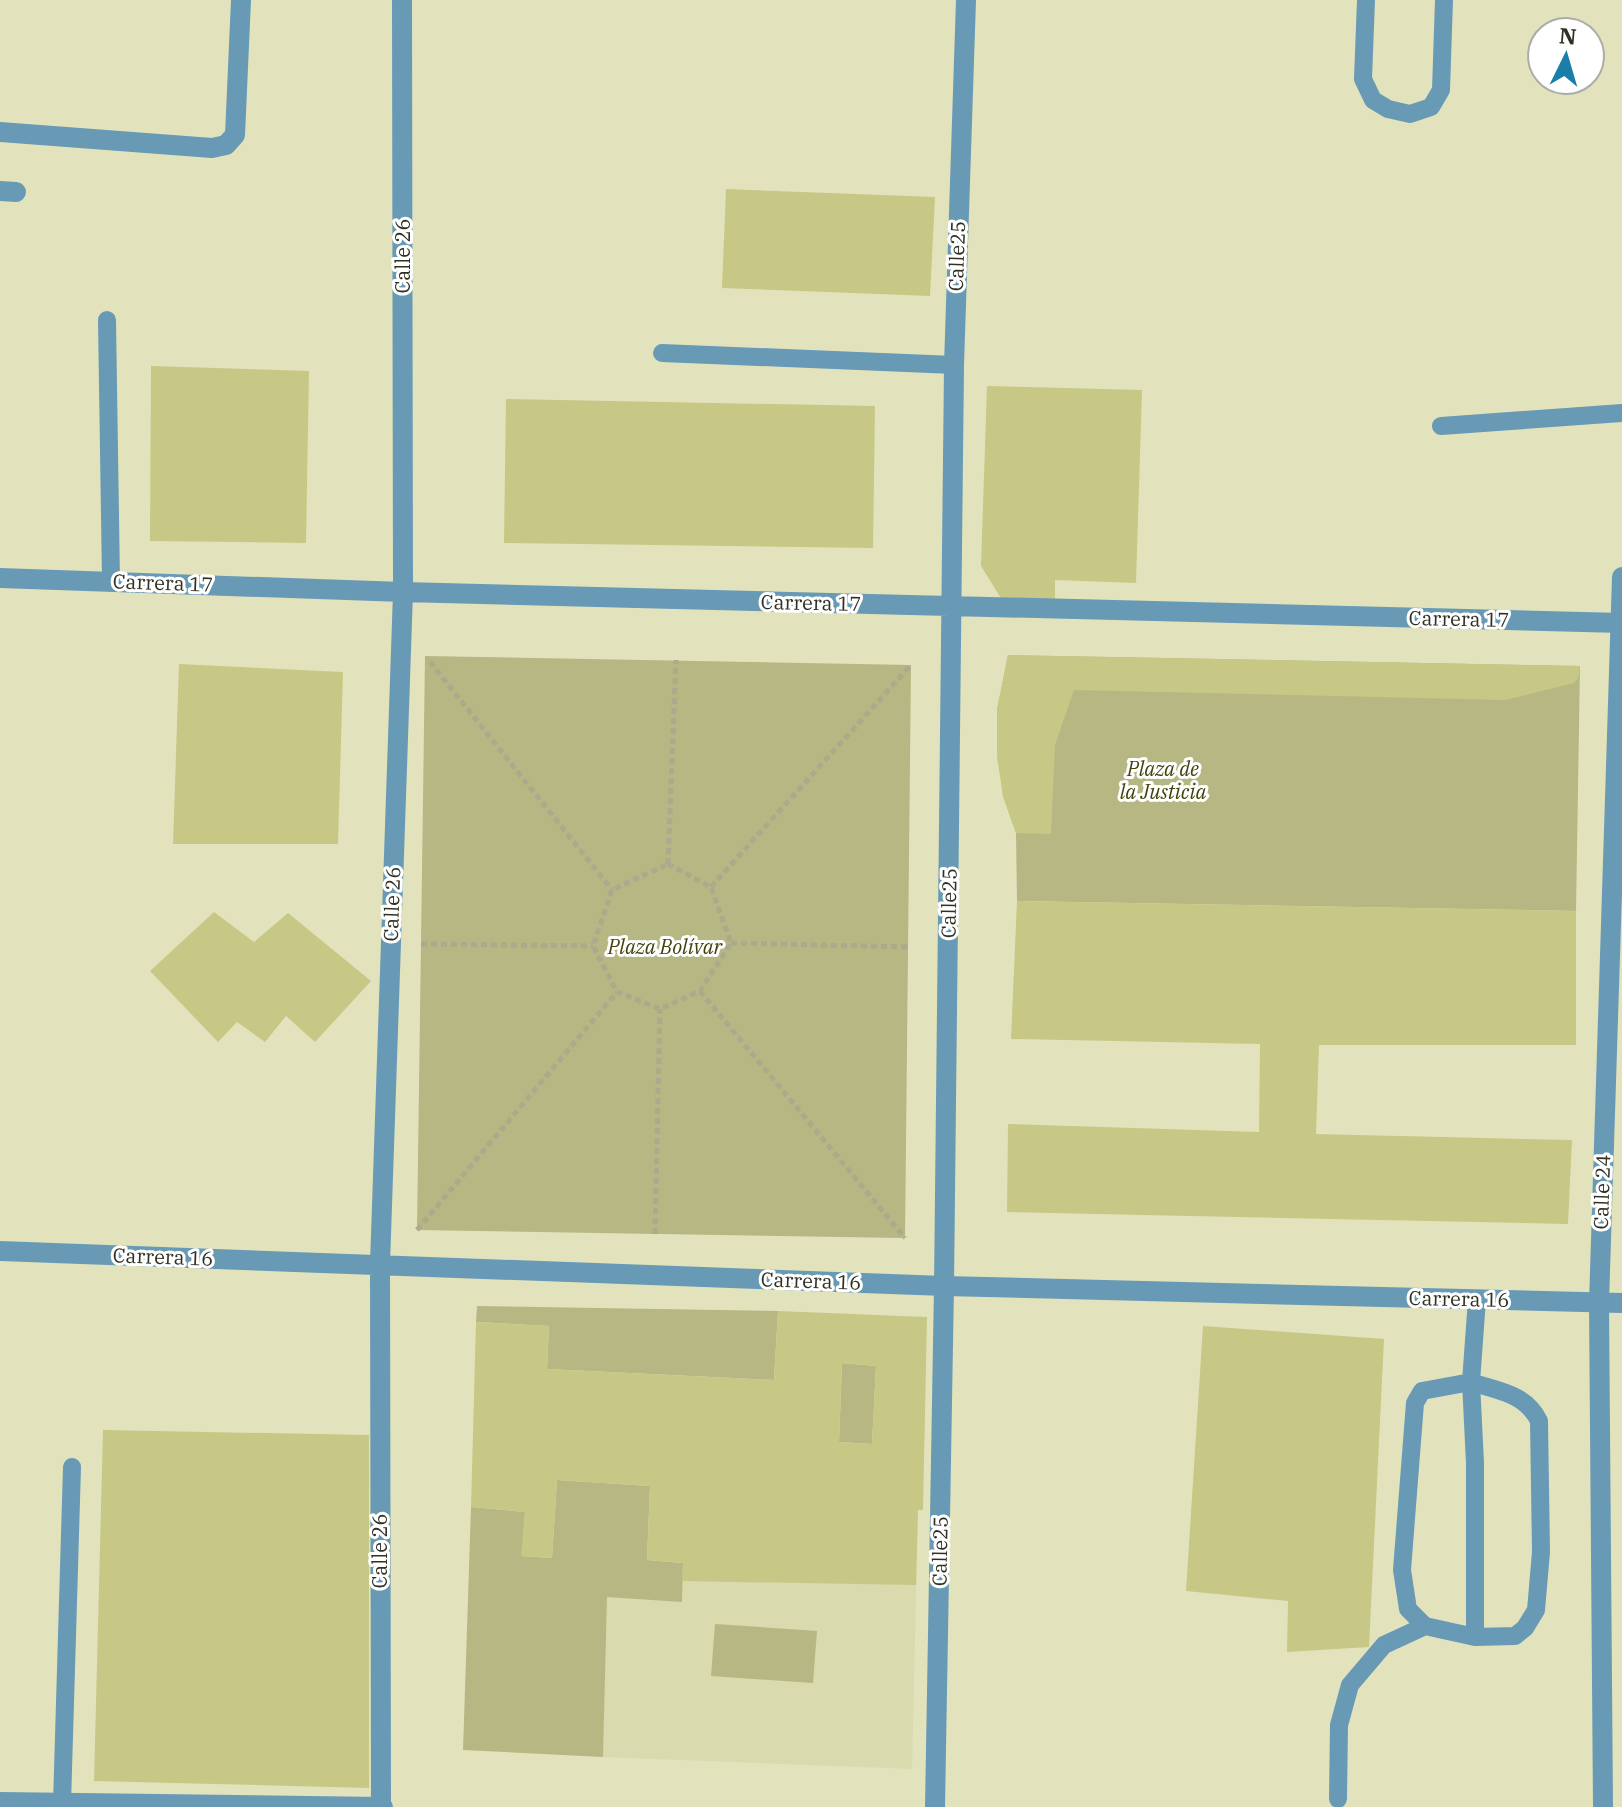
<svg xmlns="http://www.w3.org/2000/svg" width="1622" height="1807" font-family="'IBM Plex Serif',serif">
	<rect width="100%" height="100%" fill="#e2e3bd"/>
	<path fill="#d9daad" d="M918,1510L912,1769L603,1757L607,1597L683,1563Z"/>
	<path fill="#b6b782" d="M1008,655L1580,666L1576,911L1017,901L1016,833L1003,796L997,710Z
		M425,656L911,665L905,1238L417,1230Z
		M477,1306L778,1311L774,1380L547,1369L549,1326L476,1322Z
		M842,1363L876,1366L872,1444L839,1442Z
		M557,1480L650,1486L647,1560L683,1563L682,1602L607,1597L603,1757L463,1750L471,1507L525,1512L522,1556L552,1558Z
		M715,1624L817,1631L813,1683L711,1676Z"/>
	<path fill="#c7c885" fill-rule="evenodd" d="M726,189L935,197L930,296L722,288Z
		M151,366L309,371L306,543L150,541Z
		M987,386L1142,390L1136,583L1055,580V602L1002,600L981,566Z
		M506,399L875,406L873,548L504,543Z
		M1008,655L1580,666L1578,679L1574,683L1506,700L1074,690L1055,745L1051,834L1016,833L1003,796L997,757V710Z
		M179,664L343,672L338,844H173Z
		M1017,901L1576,911V1045H1319L1316,1134L1572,1140L1568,1224L1007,1212L1008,1124L1259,1132L1260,1044L1011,1039Z
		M214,912L254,942L288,913L371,981L315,1042L286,1016L265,1042L237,1022L218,1042L150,971Z
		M778,1311L927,1317L923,1510H918L916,1585L682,1581L683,1563L647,1560L650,1486L557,1480L552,1558L521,1556L525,1512L471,1507L476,1322L549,1326L547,1369L774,1380ZM842,1363L876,1366L872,1444L839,1442Z
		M1203,1326L1384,1339L1369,1647L1287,1652L1288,1601L1186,1591Z
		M103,1430L369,1435V1788L94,1781Z"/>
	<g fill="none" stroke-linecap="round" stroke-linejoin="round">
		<path stroke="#aaaa8c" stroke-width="5" stroke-dasharray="6 4" stroke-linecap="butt" d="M430,662L612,890
			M668,864L711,887L731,943L700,991L660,1009L617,992L593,946L612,890Z
			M668,864L676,660
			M711,887L911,665
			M731,943L908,947
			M421,944L593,946
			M700,991L905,1238
			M417,1230L617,992
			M655,1234L660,1009"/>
		<path stroke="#689ab5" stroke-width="18" d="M1366,0L1363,79L1373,100L1388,109L1410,114L1431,107L1441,90L1444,0
			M107,320L111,581
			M662,353L954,365
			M1441,426L1622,413
			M1471,1382C1498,1391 1525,1393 1539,1421L1541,1552L1536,1610L1525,1628L1515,1636L1475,1637L1425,1626L1408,1609L1402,1570L1415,1403L1422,1391Z
			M1475,1637V1463L1471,1382L1477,1299
			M1338,1799L1339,1725L1350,1685L1384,1645L1425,1626
			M62,1804L72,1467"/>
		<path stroke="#689ab5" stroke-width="20" d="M0,132L212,148L226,145L235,135L241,0
			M0,191L16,192
			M0,578L403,592L1622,623
			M0,1251L944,1286L1622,1303
			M0,1802L383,1807
			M381,1807L380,1264L403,592L402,0
			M935,1807L944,1286L954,365L966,0
			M1603,1807L1599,1303L1622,577"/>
	</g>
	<g text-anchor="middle" stroke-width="6" stroke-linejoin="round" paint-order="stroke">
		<g font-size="20" fill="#313123" stroke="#fff">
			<text transform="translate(403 256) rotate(-90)" y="7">Calle 26</text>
			<text transform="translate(957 256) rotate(-88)" y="7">Calle25</text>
			<text transform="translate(163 583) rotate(2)" y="7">Carrera 17</text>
			<text transform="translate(811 603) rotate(1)" y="7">Carrera 17</text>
			<text transform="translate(1459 619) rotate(1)" y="7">Carrera 17</text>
			<text transform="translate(949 903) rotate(-89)" y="7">Calle25</text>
			<text transform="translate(392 904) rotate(-88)" y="7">Calle 26</text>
			<text transform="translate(1602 1192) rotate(-88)" y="7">Calle 24</text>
			<text transform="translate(163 1257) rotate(2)" y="7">Carrera 16</text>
			<text transform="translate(811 1281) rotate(2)" y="7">Carrera 16</text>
			<text transform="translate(1459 1299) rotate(1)" y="7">Carrera 16</text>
			<text transform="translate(380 1551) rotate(-90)" y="7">Calle 26</text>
			<text transform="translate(940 1551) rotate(-89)" y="7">Calle25</text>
		</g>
		<g font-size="20" font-style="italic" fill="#42410c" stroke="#fff">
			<text x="1163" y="776">Plaza de<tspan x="1163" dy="23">la Justicia</tspan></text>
			<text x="665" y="954">Plaza Bolívar</text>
		</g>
	</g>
	<g transform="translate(1566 56) rotate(5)"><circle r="38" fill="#ffffff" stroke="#adada7" stroke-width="2"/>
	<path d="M0-6L14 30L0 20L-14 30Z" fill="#1a7ea9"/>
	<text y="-12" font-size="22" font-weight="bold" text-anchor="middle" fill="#313123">N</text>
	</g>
</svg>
